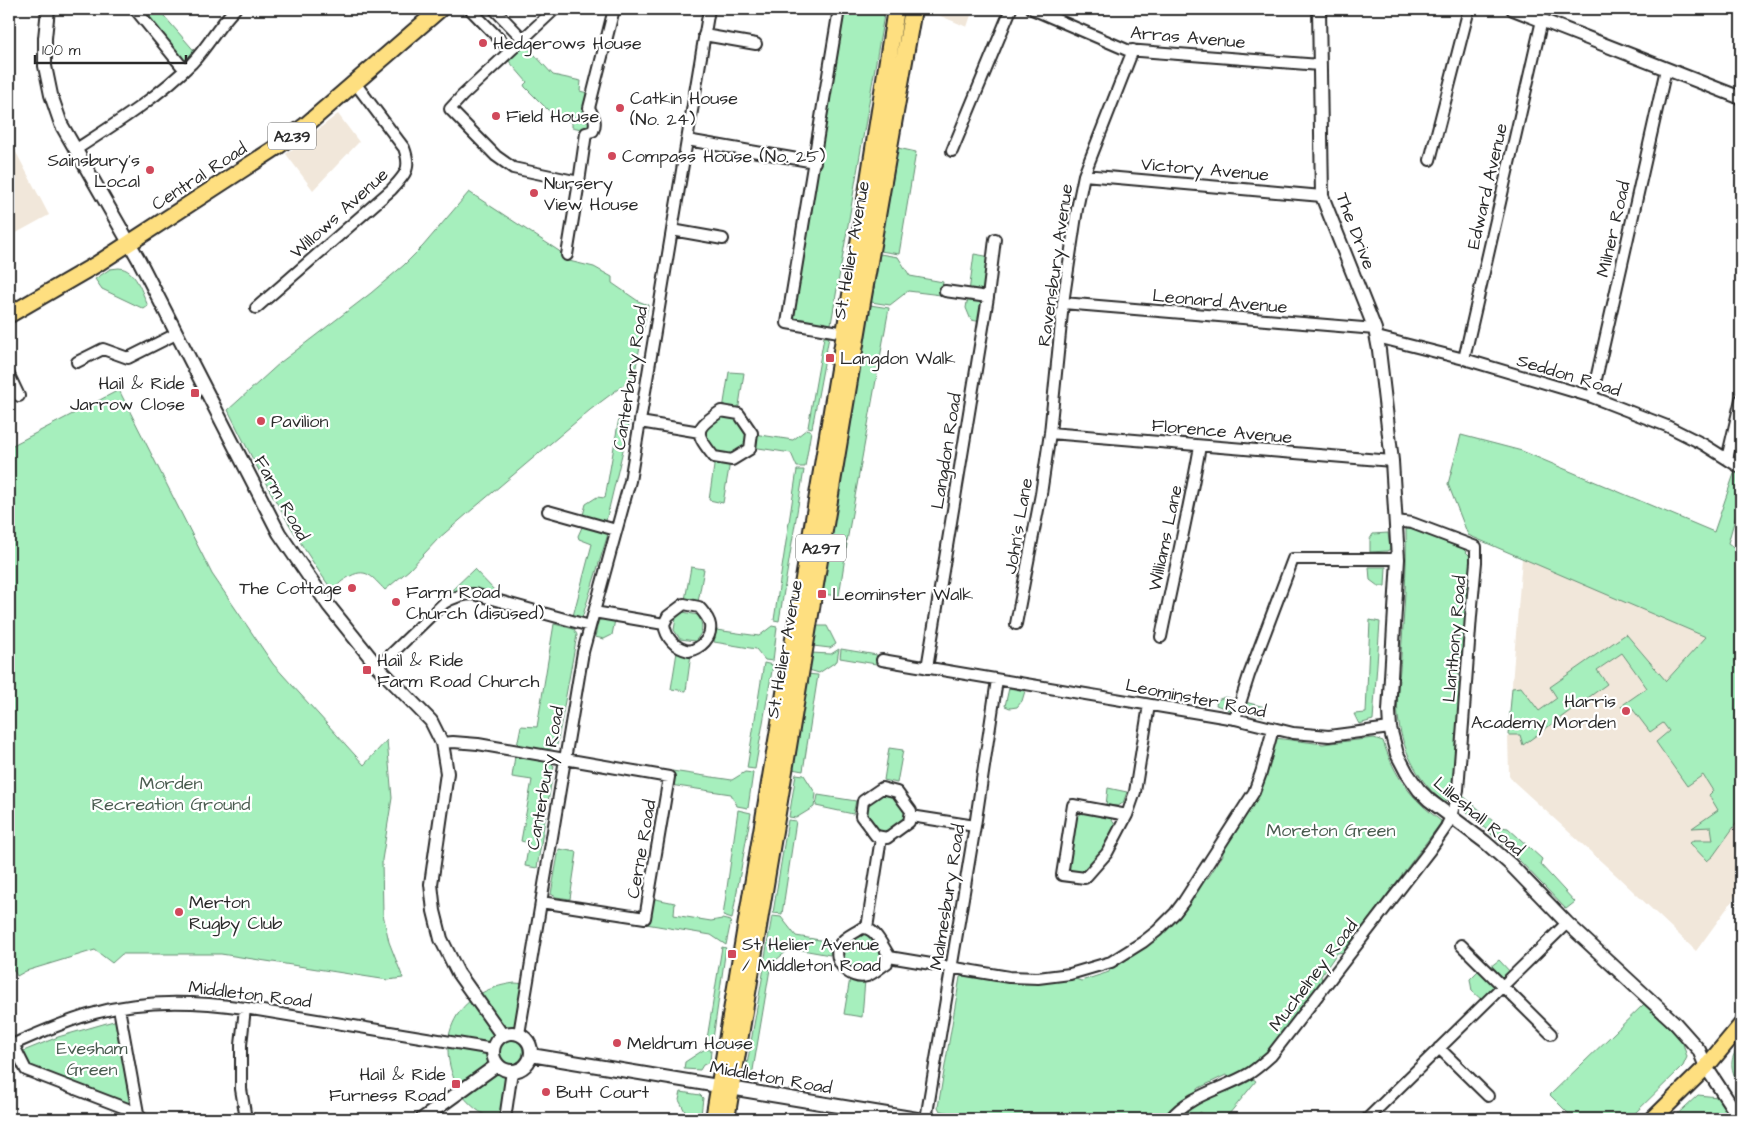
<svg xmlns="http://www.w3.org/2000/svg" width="1750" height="1128" font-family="'Architects Daughter',sans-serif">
	<rect width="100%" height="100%" fill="#fff"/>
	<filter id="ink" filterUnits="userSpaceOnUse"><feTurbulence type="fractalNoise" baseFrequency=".02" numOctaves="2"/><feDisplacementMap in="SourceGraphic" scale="10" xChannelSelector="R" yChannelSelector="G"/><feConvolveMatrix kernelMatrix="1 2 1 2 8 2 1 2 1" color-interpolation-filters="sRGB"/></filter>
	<g filter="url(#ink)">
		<path fill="#f1e7da" d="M924,9H973L967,27Z
			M338,114L359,142L313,190L286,154Z
			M9,139L49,215L9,237Z
			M1461,435L1522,451L1714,532L1736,468L1741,498L1728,543L1741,553V889L1696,951L1616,875L1513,781L1509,775L1508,735L1522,558L1468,535L1448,484Z"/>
		<path fill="#a6efbd" stroke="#688d74" d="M137,9H158L197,54L185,67Z
			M845,9H885L831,324L827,327H823L795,318L792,313L819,166Z
			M525,44L553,75L581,81L580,91L591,94L592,119L591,128L586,130L572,127V122L555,117L525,87L524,85L527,82L508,60Z
			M898,148L916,152L899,254L880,251Z
			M469,192L559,251L569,261L594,267L612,277V283L638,301L648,305L634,377L590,410L467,514L438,539L409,570L385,590C372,577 366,566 347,578C340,582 336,586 334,593C292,534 260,475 228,410L281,362L371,293L404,265L423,246Z
			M880,254L898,257L910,276L943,282L941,295L908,291L890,305L871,302Z
			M974,254L991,257L986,295L969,292Z
			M119,268C136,269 142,293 148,306L144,309L102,289L95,279L110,269Z
			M968,296L986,298L982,322L971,320L966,308Z
			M870,305L889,308L847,541L830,540Z
			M824,337H829L812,428L808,427Z
			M729,372L744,373L738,412L723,409Z
			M119,390L212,574L273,664L364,765L387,740L392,798L382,860L383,914L389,942L403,978L388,980L221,954H122L112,963L95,950L26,971L17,976L12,967L9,970V447Z
			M721,414L738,417L749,433L746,448L731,458L715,455L702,438L705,425Z
			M619,418L630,421L606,521L583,515L586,504L597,497L605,498Z
			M807,429L811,431L805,467H797L791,453L752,447L754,434L793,440Z
			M1461,435L1522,451L1714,532L1736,468L1741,470V498L1728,543L1741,553V817L1713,856L1707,861L1690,843L1694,840H1713L1711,827L1692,828L1718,810L1709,795L1713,791L1703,775L1687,786L1656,742L1669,731L1663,723L1650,732L1631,707L1624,711L1621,706L1647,688L1622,653L1597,670L1607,684L1523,745L1520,735H1508L1512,688L1521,687L1539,711L1557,698L1550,687L1626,634L1666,681L1706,637L1468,535L1448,484Z
			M715,459L730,462L723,503L709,500Z
			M797,470H804L779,621L774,620Z
			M583,525L608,534L582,618L573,616L592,544L579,539L578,536Z
			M1411,528L1416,529L1460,546L1471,557L1465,650L1460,654L1458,682L1462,687L1456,772L1452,797L1444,802C1420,784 1404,753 1399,724C1395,702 1400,677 1401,655C1404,613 1407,572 1406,529Z
			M1388,533L1390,549L1387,551L1370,552V539L1373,534Z
			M830,542L847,544L839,596L821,594Z
			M691,567L704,569L698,602L685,600Z
			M1369,567H1386L1385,586H1378L1370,580Z
			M474,569L495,591L494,598L454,594L452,590Z
			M683,612L698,615C704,626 703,633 695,641L680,639L674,630L676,618Z
			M599,618L615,620L612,635L604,639L595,637Z
			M1370,620L1380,622L1373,720L1359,724L1354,714L1366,713Z
			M554,624L574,629L577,635L557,745C549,754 529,747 517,746L521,726L537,727Z
			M772,626L777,627L773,661L765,660L756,649L714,642L716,630L759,636Z
			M816,626H827L836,644L830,648L813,646Z
			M839,649L837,661L819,673L809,670L811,653L831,654Z
			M841,649L877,655L876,664L840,658Z
			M677,652L691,654L686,691L671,689Z
			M764,663L773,665L755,769L747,768Z
			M806,674L818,675L803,771L792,769Z
			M1009,688L1025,691L1022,701L1017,707L1010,708L1005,706Z
			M1225,697L1265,707L1266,711L1264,716L1229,710L1216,705L1217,700Z
			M1275,738L1323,744L1374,738L1383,741C1395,778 1411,798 1441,821L1440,824L1344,952L1337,953L1321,976L1322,982L1268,1053L1253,1067L1232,1079L1226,1075L1197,1089L1198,1093L1165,1119H983L940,1111L938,1107L960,977L966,975C990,979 1015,984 1040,983C1053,982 1070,975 1081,981L1109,972L1111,965L1126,958L1201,880L1208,878L1223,855L1222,849Z
			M889,748L903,750L897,783L884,780Z
			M515,756L550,762L554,766L537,868L525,866L529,843L521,841L532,780L512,777Z
			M672,771L732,780L745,772L753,773L748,808L737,806L731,794L670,785Z
			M796,774L804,775L816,794L814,807L796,818L789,817Z
			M1108,788L1127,792L1123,803L1118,806L1106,805Z
			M886,793L897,798L908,812L906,821L886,835L879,834C871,824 858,811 872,800C877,796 880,794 886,793Z
			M818,795L856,801L853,814L816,806Z
			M1462,795L1500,827L1508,828L1542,859L1540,864L1575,902L1566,909L1518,859L1463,808Z
			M738,810L751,813L732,919L723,916Z
			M1082,813L1110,817L1115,825C1113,838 1092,868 1079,873L1071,871L1069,866L1077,817Z
			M788,820L796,821L782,914L773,913Z
			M559,849L577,852L570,899L556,897L551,894Z
			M651,898L675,903L674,915L711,921L722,919L731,921L726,945L711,935L646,924Z
			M772,916L781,917L796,936L832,942L830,955L791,948L771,964L764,963Z
			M867,932L884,952L883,961C879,964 875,968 870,971C857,978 834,961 844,946C846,943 850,940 853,938C858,935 861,933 867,932Z
			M722,947L726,948L712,1046L706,1045Z
			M1499,960L1512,974L1483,1001L1472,991L1470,979L1481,968L1485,971Z
			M764,968L770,969L752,1076L746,1070Z
			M850,978L865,980L862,1017L844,1014Z
			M515,983L526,984L518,1030C494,1026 481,1043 490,1065L459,1090C432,1038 456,990 515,983Z
			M1644,1004L1682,1040L1687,1057L1683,1066L1629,1119H1574L1550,1095Z
			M117,1020L131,1101L127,1104L33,1069L29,1065L21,1052L58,1037Z
			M499 1052a12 12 0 1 1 24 0a12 12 0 1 1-24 0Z
			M1741,1043V1085L1740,1087C1730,1069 1728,1060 1741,1043Z
			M705,1049L711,1050L710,1062L703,1065L700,1070L684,1069L685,1062Z
			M496,1070L504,1075L510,1076L502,1119C485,1119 472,1107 462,1095Z
			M1253,1079L1256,1081L1225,1119H1212L1200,1112L1196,1119H1178C1195,1096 1230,1094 1253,1079Z
			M681,1092L700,1095L703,1098L701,1115L699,1119H689L679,1100Z
			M1698,1095L1718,1097L1732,1119H1672Z"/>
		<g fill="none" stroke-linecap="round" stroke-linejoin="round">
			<defs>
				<path id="minor" d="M135,9L184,69
					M470,9L510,50
					M494,9L523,39
					M555,9L462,96L450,109L496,156L513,168L579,182L586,133L593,131C597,122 594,117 589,108L614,9
					M839,9L787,323L845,333
					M1032,9L1127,50L1320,65
					M704,35L756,44
					M687,140L815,162
					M75,150C115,124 157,98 192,63C208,46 219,25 235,9
					M952,151L1011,9
					M1430,160L1469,9
					M1084,175L1322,196
					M672,230L723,239
					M567,255L579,182
					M945,291L988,297
					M1063,303L1375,329
					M256,308L391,190C405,175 412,169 404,148L355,83
					M1377,337L1464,359L1592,397L1667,426L1703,444L1741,468
					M1464,359L1542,20
					M77,362L103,349L128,358L176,334
					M9,375L19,396
					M1592,397L1666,69
					M721,411L739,414L752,433L750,449L732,460L714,457C694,432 694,429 721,411Z
					M640,422L700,432
					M1050,433L1392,461
					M1727,459L1741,399
					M548,511L616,530
					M684,604L699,607C703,612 709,618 710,625C712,638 701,648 689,651C675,648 666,638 664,624L668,616Z
					M594,612L664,624
					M1016,624L1041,494L1050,433L1063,303L1077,209L1084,175L1133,50
					M1161,637C1174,573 1189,510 1200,446
					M882,660L1235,719L1293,733L1329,736L1390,728
					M378,667L444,603C454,597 462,594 474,594L590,626
					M927,668L988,297L995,239
					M1235,719L1249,675L1293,559H1398
					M442,743L453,742L478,744L669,777L645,918L541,902
					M882,788L897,792L911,811L909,822L887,838L876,836L861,816L863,801Z
					M1073,805L1127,815L1107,853L1085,878L1062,875Z
					M1127,815L1135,792L1149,705
					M911,816L975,826
					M862,928C875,927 882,945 888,954L887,963C881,967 873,974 867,976C850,981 830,960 840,944C844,937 855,933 862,928Z
					M867,928L881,838
					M1461,945L1551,1034
					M889,957L1009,977L1038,978L1070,974L1111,962L1143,942L1157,931L1175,913L1184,901L1254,792L1261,773L1273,729
					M119,1008L138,1113L142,1119
					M245,1008L241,1045V1089L246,1119
					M519,1034L583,652L630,481L709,9
					M13,1044L26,1070L138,1113
					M9,1046C37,1034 65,1021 95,1013C143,999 196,1001 245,1008L493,1049
					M1439,1048L1488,1096
					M505,1119L512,1071
					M926,1119L975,826L997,680
					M1170,1119C1190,1094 1224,1089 1250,1073C1258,1068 1264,1062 1271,1056L1430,850L1446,827L1451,817L1458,790L1471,616L1476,562V547L1412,523L1396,521
					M1367,1119L1567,923"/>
				<path id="tertiary" d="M48,9L45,38V66L51,95L61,124L139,260L279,533L329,606L378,667L431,721L442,743L447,773L431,884L434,911L441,939L458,973L502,1035
					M1319,9L1322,196L1375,329L1379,350L1392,461L1398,559L1389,711L1390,728L1397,754L1407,773L1419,790L1429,800L1485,842L1510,864L1567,923L1675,1023L1699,1050L1706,1067L1740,1119
					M1513,9L1741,98
					M493 1052a19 19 0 1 1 38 0a19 19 0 1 1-38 0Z
					M531,1055L917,1119
					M422,1119L497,1065"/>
				<path id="primary" d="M9,315L97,264L277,147L306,125L440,9
					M1653,1119L1706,1067L1741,1025"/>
				<path id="trunk" d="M714,1119L845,333L896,9
					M726,1119L862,302L913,9"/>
			</defs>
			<use href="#minor" stroke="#2b2b2b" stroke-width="14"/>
			<use href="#tertiary" stroke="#2b2b2b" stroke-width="16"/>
			<use href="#primary" stroke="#2b2b2b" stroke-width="19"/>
			<use href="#trunk" stroke="#2b2b2b" stroke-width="20"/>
			<use href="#minor" stroke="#fff" stroke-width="10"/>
			<use href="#tertiary" stroke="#fff" stroke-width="12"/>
			<use href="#primary" stroke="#fedf80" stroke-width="15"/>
			<use href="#trunk" stroke="#fedf80" stroke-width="16"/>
		</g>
	</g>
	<g fill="#d1495b" stroke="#fff" stroke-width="2">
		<circle cx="483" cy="43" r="5"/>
		<circle cx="620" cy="108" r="5"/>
		<circle cx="496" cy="116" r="5"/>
		<circle cx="612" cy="156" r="5"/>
		<circle cx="150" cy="170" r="5"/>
		<circle cx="534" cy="193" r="5"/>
		<rect x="825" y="353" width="10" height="10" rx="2.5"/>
		<rect x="190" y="388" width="10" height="10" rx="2.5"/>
		<circle cx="261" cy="421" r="5"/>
		<circle cx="352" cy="588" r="5"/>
		<rect x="817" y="589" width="10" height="10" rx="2.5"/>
		<circle cx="396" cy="602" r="5"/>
		<rect x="362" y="665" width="10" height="10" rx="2.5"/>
		<circle cx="1626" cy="711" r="5"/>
		<circle cx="179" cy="912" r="5"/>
		<rect x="727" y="949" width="10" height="10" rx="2.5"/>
		<circle cx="617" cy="1043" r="5"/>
		<rect x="451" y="1079" width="10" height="10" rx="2.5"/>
		<circle cx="546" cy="1092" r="5"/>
	</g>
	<g text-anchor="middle" stroke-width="4.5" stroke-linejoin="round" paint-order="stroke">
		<g fill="#fff" stroke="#6b6b6b" stroke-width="1">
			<rect x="268" y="122.5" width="48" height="27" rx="4"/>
			<rect x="796" y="534.5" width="50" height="27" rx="4"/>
		</g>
		<g font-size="16" font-weight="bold" fill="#2b2b2b">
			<text x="292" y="142">A239</text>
			<text x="821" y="554">A297</text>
		</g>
		<g font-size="18" fill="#2b2b2b" stroke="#fff">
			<text transform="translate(1188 37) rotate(5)" y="6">Arras Avenue</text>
			<text transform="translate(1205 169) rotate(5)" y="6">Victory Avenue</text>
			<text transform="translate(199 176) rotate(-33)" y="6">Central Road</text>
			<text transform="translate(1487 186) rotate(-77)" y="6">Edward Avenue</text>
			<text transform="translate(339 213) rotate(-42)" y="6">Willows Avenue</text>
			<text transform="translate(1613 229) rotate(-77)" y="6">Milner Road</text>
			<text transform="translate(1356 231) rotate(69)" y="6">The Drive</text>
			<text transform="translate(851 250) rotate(-80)" y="6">St. Helier Avenue</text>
			<text transform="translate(1055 265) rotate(-82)" y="6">Ravensbury Avenue</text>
			<text transform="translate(1220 301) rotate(5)" y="6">Leonard Avenue</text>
			<text transform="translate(1569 375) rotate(17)" y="6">Seddon Road</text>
			<text transform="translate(630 378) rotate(-81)" y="6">Canterbury Road</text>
			<text transform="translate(1222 431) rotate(5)" y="6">Florence Avenue</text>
			<text transform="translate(946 451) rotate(-81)" y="6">Langdon Road</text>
			<text transform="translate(282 498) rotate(61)" y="6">Farm Road</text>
			<text transform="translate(1018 526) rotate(-80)" y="6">John's Lane</text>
			<text transform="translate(1165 538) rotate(-78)" y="6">Williams Lane</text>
			<text transform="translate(1454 639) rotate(-85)" y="6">Llanthony Road</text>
			<text transform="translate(784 649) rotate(-80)" y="6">St. Helier Avenue</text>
			<text transform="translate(1196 698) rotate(11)" y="6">Leominster Road</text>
			<text transform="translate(545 778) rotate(-80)" y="6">Canterbury Road</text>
			<text transform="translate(1479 816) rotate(40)" y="6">Lilleshall Road</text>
			<text transform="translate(641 849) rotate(-80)" y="6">Cerne Road</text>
			<text transform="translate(947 897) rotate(-81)" y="6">Malmesbury Road</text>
			<text transform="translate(1313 975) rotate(-53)" y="6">Muchelney Road</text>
			<text transform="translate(250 994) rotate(7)" y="6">Middleton Road</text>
			<text transform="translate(771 1077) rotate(10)" y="6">Middleton Road</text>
		</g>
		<g font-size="18" fill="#2b2b2b" stroke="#fff" text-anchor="start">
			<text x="493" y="49">Hedgerows House</text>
			<text x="630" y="104">Catkin House<tspan x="630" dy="21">(No. 24)</tspan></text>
			<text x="506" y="122">Field House</text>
			<text x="622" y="162">Compass House (No. 25)</text>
			<text x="140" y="166" text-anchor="end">Sainsbury's<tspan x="140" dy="21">Local</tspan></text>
			<text x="544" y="189">Nursery<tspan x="544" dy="21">View House</tspan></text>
			<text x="840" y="364">Langdon Walk</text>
			<text x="185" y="389" text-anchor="end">Hail &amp; Ride<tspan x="185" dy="21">Jarrow Close</tspan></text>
			<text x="271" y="427">Pavilion</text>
			<text x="342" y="594" text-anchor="end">The Cottage</text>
			<text x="406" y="598">Farm Road<tspan x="406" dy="21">Church (disused)</tspan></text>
			<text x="832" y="600">Leominster Walk</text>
			<text x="377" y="666">Hail &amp; Ride<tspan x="377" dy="21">Farm Road Church</tspan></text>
			<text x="1616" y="707" text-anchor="end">Harris<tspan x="1616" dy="21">Academy Morden</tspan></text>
			<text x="189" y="908">Merton<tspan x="189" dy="21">Rugby Club</tspan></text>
			<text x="742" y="950">St Helier Avenue<tspan x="742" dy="21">/ Middleton Road</tspan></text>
			<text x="627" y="1049">Meldrum House</text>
			<text x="446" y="1080" text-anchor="end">Hail &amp; Ride<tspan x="446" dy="21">Furness Road</tspan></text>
			<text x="556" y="1098">Butt Court</text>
		</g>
		<g font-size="18" fill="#4a5c50" stroke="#fff">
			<text x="171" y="789">Morden<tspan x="171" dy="21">Recreation Ground</tspan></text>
			<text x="1331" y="836">Moreton Green</text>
			<text x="92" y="1054">Evesham<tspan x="92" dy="21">Green</tspan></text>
		</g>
	</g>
	<rect width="1750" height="1128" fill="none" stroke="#fff" stroke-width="30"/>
	<rect x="15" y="15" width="1720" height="1098" fill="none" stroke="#2b2b2b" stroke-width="2" filter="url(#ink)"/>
	<path d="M35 55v8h151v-8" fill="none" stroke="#2b2b2b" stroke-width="2.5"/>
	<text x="42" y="55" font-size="15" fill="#2b2b2b" stroke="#ffffff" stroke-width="4" paint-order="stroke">100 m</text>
</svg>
